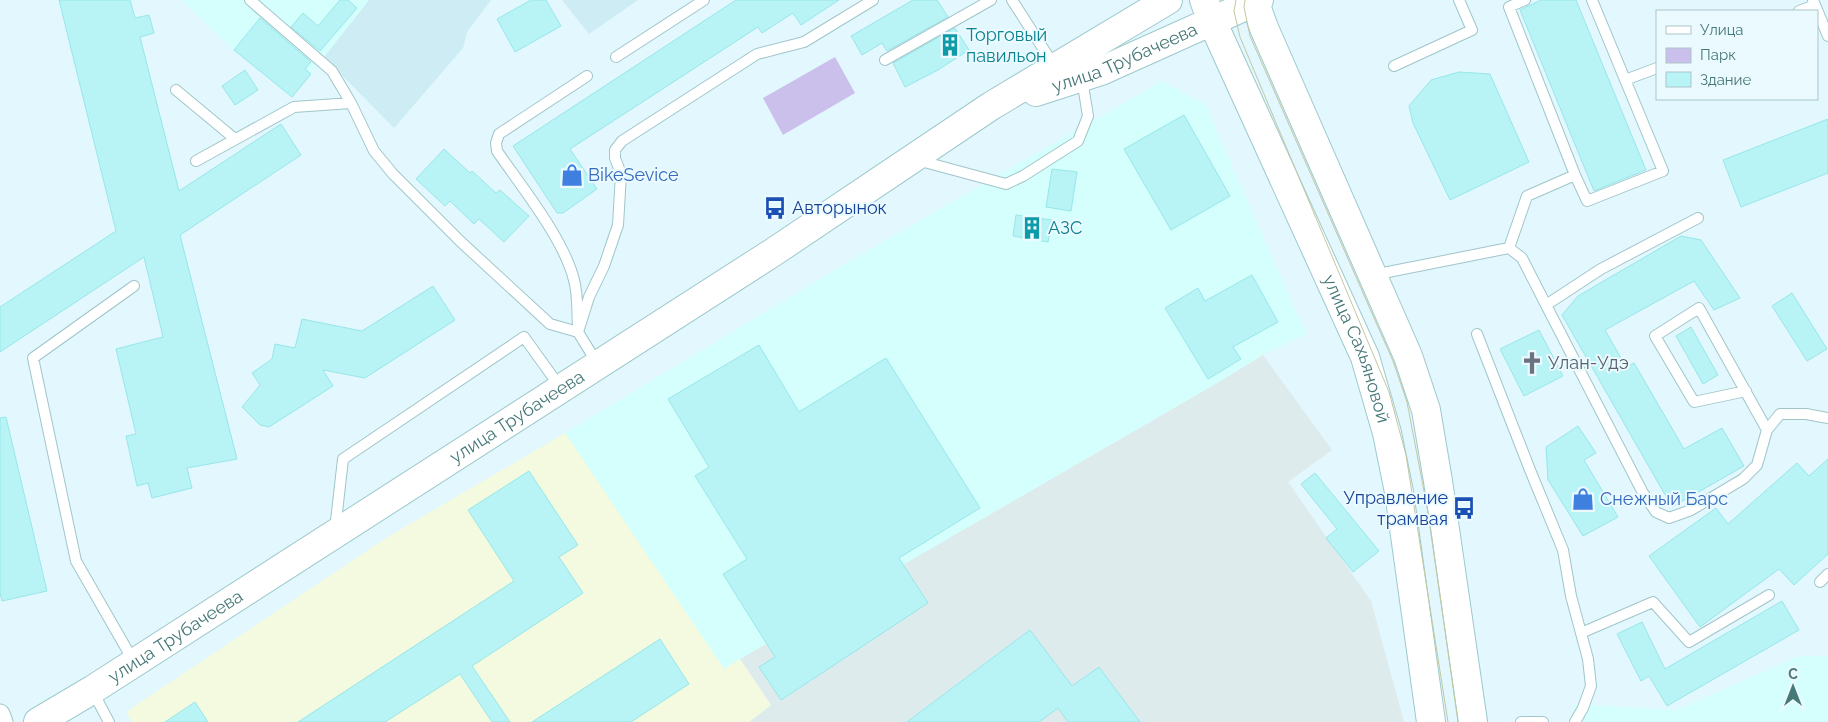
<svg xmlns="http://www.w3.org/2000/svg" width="1828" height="722" font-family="Raleway,sans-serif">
	<rect width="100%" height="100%" fill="#e2f7fe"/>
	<path fill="#cdecf3" d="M369,0H491L467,32L463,48L394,128L324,57Z
		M562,0H638L589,34Z"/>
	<path fill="#d5fffd" d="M181,0H369L292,97L234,50Z
		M1162,81L1205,104L1306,334L1263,355L1219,382L724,669L565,433L853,259Z
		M1800,656H1828V722H1573V704L1676,710Z"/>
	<path fill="#deebed" d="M1263,355L1332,450L1288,482L1371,601L1404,722H749L771,705L740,659L1219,382Z"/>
	<path fill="#f3fadf" d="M565,433L724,669L740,659L771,705L749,722H132L126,712L386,538Z"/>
	<path fill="#cbc0ec" d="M835,57L855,93L783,135L763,98Z"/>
	<path fill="#b8f3f5" stroke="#97e7e9" d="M59,0H130L135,18L149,15L154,33L140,37L179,191L281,124L301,155L180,235L237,459L187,468L192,488L152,498L148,483L137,486L126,436L136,434L116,349L163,337L144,257L0,352V307L116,231Z
		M340,0H348L357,8L320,51L291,27L303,13L318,26Z
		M531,0H546L561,26L515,52L497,19Z
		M736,0H839L801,25L793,13L762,33L758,27L570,149L597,189L563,213H557L513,146Z
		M913,0H937L948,17L887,51L882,43L862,55L851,36Z
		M1541,0H1576L1646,170L1594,191L1520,10Z
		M260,18L311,62L305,69L311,74L292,97L234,50Z
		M955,28L969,50L938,70L905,87L893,63Z
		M245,70L258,90L235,105L222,86Z
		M1459,72L1490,74L1529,162L1450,200L1413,123L1409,106L1431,80Z
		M1184,115L1230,196L1171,230L1124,149Z
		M1828,119V173L1741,207L1723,160Z
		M444,149L470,173L472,171L496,193L500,190L529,216L504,242L479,219L474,224L450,201L445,206L416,179Z
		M1052,169L1077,172L1071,211L1046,207Z
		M1016,215L1052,220L1048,242L1013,236Z
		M1681,236L1701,240L1740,298L1714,310L1694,281L1605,330L1626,367L1634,363L1684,449L1722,428L1744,466L1672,507L1562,315L1578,296Z
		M1252,275L1278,322L1233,347L1241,359L1208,379L1165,308L1198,288L1205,301Z
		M433,286L455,320L365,378L323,370L333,386L269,427L260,425L242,407L260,385L252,373L272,359L275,344L295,348L302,319L362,331Z
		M1792,293L1827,349L1807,361L1772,306Z
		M1691,327L1718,375L1703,384L1676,336Z
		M1539,330L1563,376L1524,396L1500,349Z
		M759,345L799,412L886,358L980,508L899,558L928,603L781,700L759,667L775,657L723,574L747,559L695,476L709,467L668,399Z
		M6,417L47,591L2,601L0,593V418Z
		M1578,426L1596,453L1584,460L1618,517L1583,536L1548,480L1546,447Z
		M1828,459V554L1794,585L1779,569L1700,627L1649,556L1716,508L1728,524L1797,463L1809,476Z
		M529,471L578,545L559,557L583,593L472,666L510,722H492L460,674L385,722H298L514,581L468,510Z
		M1315,473L1379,551L1353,572L1326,538L1337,529L1301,484Z
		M1782,601L1799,630L1667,706L1649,676L1641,681L1617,634L1642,622L1665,669Z
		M1030,630L1072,686L1099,667L1140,722H1068L1058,708L1039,722H907Z
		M660,639L689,684L631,722H532Z
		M195,702L208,722H165Z"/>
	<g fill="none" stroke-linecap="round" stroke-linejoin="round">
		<defs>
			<path id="lane" d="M250,0L332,71L351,103L374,151L393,174L461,242L550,324L578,332L597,363
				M1012,0L1055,67
				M1525,0L1509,7L1575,175L1587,201L1663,171L1592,0
				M1813,0L1828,36
				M1799,11L1815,5
				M616,57L704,0
				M885,60L991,0
				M1394,66L1472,30L1459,0
				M1625,80L1657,68
				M176,90L235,139
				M917,160L1006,184L1023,176L1078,141L1088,116L1082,79
				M196,161L294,107L351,103
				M1509,248L1527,196L1575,175
				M1373,275L1509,248L1522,258L1546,305L1601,269L1698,218
				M134,286L33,358L76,561L134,662
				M1546,305L1643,493L1656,512L1669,518L1691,510L1743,479L1757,465L1767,430L1780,414H1806L1828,418
				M578,326C577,311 578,294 574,280C564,239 521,186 497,151L496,143L499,134L587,76
				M578,332L589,297L604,266L618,225L621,174L615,158V150L622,141L757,54L804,42L873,0
				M1477,334L1530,470L1563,550L1571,596L1588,659L1591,686L1583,708L1575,722
				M1746,391L1694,402L1655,336L1699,308L1767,430
				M335,530L343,459L524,337L560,387
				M1820,582L1828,574
				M1581,633L1653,602L1689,642L1769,595
				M92,690L109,722
				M1521,722H1543"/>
			<path id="street" d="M0,714L3,722"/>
			<g id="secondary">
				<path id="s1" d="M1204,0L1212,21L1365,357L1387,433L1399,492L1431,722"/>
				<path d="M1254,0L1264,28L1408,356L1426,410L1438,481L1473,722"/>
				<path id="s2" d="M1036,92L1101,71L1259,0"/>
				<path id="s3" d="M38,722L92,690L772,253L991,106L1168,0"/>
			</g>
		</defs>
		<use href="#lane" stroke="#a0c6c9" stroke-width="12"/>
		<use href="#street" stroke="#a0c6c9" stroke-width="21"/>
		<use href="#secondary" stroke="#9ec9cc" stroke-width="30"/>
		<use href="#lane" stroke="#fff" stroke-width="10"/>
		<use href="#street" stroke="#fff" stroke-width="19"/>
		<use href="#secondary" stroke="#fff" stroke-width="28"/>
		<path stroke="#c1c8a0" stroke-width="1" d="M1236,0L1234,11L1240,37L1389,392L1406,455L1448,722
			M1245,0L1244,7L1250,36L1393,361L1407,402L1429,517L1458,722"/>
	</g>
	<defs>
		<symbol id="building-bare" viewBox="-9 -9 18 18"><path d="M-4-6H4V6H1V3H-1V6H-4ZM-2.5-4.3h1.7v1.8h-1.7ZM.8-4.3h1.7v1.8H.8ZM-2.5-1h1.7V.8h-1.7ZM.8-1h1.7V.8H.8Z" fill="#0f9aa8" stroke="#eafaff" stroke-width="2.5" paint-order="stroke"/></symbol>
		<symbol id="shop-bare" viewBox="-9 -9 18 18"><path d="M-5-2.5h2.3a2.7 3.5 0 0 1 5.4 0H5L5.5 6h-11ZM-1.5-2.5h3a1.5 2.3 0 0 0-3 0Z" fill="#3f7fe0" stroke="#eafaff" stroke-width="2.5" paint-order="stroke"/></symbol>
		<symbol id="bus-bare" viewBox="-9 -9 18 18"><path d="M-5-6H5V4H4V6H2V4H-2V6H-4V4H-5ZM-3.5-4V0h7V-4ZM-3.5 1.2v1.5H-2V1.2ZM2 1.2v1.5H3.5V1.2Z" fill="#1a4fb4" stroke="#eafaff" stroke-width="2.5" paint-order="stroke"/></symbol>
		<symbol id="church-bare" viewBox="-9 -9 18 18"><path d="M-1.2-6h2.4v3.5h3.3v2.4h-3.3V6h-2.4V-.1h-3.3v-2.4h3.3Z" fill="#6b7280" stroke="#eafaff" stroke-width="2.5" paint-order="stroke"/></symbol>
	</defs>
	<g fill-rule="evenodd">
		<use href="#building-bare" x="934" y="29" width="32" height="32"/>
		<use href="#shop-bare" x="556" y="159" width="32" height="32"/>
		<use href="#bus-bare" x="759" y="192" width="32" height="32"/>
		<use href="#building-bare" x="1016" y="212" width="32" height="32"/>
		<use href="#church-bare" x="1516" y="347" width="32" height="32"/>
		<use href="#shop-bare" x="1567" y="483" width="32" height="32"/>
		<use href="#bus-bare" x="1448" y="492" width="32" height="32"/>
	</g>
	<g text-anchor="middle" stroke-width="4" stroke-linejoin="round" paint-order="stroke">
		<g font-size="18" fill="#0d838f" stroke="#eafaff" text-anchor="start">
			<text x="966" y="41">Торговый<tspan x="966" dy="21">павильон</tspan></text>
			<text x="1048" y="234">АЗС</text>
		</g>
		<g font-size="18" fill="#477878" stroke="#eafaff">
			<text dy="6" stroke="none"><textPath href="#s2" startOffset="95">улица Трубачеева</textPath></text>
			<text dy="6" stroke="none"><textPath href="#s1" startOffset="381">улица Сахьяновой</textPath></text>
			<text dy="6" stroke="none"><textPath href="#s3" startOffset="568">улица Трубачеева</textPath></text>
			<text dy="6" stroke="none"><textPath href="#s3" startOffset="162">улица Трубачеева</textPath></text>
		</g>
		<g font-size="18" fill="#366cbe" stroke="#eafaff" text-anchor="start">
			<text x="588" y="181">BikeSevice</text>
			<text x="1600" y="505">Снежный Барс</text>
		</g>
		<g font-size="18" fill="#164399" stroke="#eafaff" text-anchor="start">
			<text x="792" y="214">Авторынок</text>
			<text x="1448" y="504" text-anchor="end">Управление<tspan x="1448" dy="21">трамвая</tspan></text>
		</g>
		<g font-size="18" fill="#5b616d" stroke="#eafaff" text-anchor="start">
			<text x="1548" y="369">Улан-Удэ</text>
		</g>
	</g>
	<rect x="1656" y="10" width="162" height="90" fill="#eafaff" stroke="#a9c6c9"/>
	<rect x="1666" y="26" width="25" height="8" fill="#ffffff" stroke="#a9c6c9"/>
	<text x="1700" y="35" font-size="15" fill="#477878">Улица</text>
	<rect x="1666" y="48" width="25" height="15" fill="#cbc0ec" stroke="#a9c6c9"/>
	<text x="1700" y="60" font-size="15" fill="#477878">Парк</text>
	<rect x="1666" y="72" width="25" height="15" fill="#b8f3f5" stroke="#a9c6c9"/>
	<text x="1700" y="85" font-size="15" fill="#477878">Здание</text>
	<g transform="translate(1793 687)" stroke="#eafaff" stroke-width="4" paint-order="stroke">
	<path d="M0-4L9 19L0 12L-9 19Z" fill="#477878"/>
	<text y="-8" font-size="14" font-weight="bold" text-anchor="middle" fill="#477878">С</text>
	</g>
</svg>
